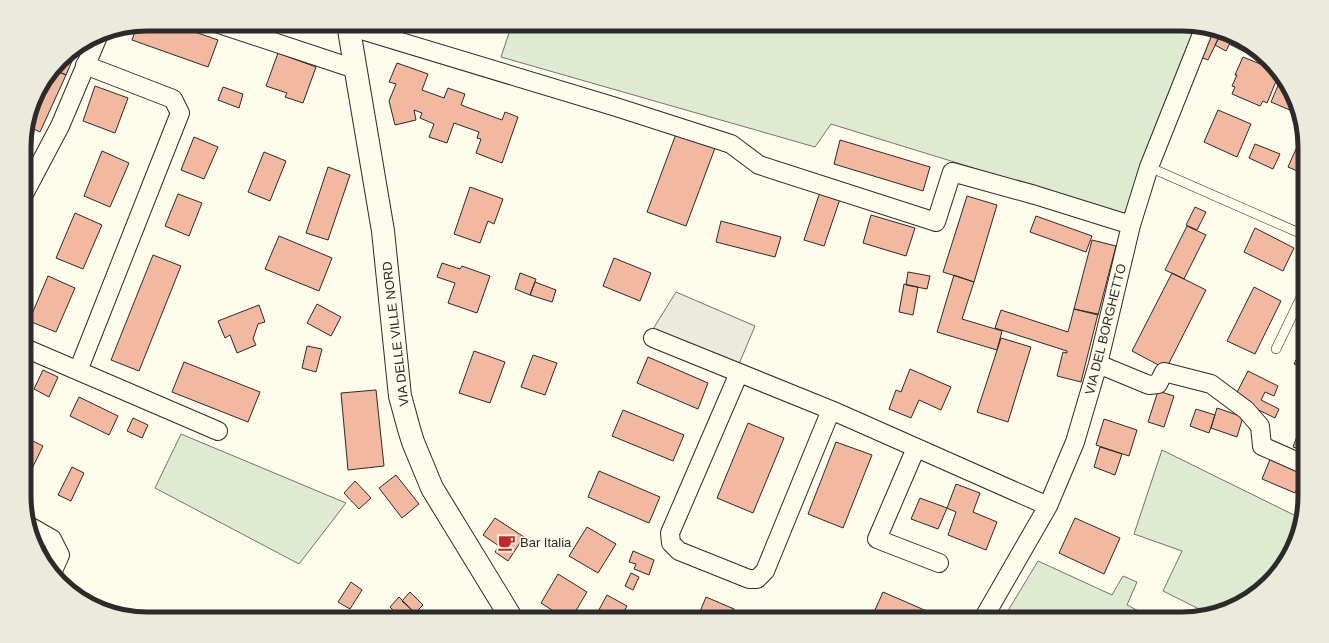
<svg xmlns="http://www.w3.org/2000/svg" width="1329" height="643" font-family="Arial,sans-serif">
	<rect width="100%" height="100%" fill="#fdfbea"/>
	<path fill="#deebd1" stroke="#74746e" d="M512,24H1182L1196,27L1126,215L831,124L815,147L501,57Z
		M181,434L346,503L299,564L155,488Z
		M1162,450L1300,518L1292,550L1250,598L1207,613L1163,591L1182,551L1134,534Z
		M1038,561L1112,595L1123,576L1137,582L1127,605L1154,619H1003Z"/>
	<path fill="#eceadb" stroke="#74746e" d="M676,292L755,326L739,364L653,329Z"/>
	<path fill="#f2b8a0" stroke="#2b2b2b" d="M147,24H172L218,40L208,67L132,40L137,26Z
		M1211,31L1221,33L1208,60L1198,56Z
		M1221,33L1233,37L1226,51L1215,45Z
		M1233,36L1236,37L1258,56L1257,58L1229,44Z
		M78,47L66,75L55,70L66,55Z
		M278,53L316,67L303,103L285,97L287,93L266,86Z
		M1243,57L1275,70L1279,74L1267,103L1263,101L1260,106L1232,94L1235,87L1232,86L1237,75H1235Z
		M397,63L428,74L422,90L444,98L448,88L465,94L461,105L502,120L505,112L518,117L502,163L476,153L481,139L477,138L479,132L454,123L447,143L429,137L434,124L420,118L422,113L414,110L416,120L395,125L389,101L396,84L389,82Z
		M54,70L66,75L40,132L28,126L37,93L39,90L41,91L44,83Z
		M1282,76L1284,79L1297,113L1271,102Z
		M95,86L128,98L115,133L83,121Z
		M223,87L243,94L239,108L218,100Z
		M1218,110L1251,124L1237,157L1204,142Z
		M676,134L715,148L686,226L647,212Z
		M194,137L218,147L204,179L181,170Z
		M840,140L930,167L923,191L834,164Z
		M1300,140L1304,142V174L1288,167Z
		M1255,144L1280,154L1273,169L1249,158Z
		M102,151L129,163L110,207L84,196Z
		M264,152L286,161L270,201L248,192Z
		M328,167L350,175L328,240L306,233Z
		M470,187L503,199L494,224L488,221L480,243L454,234Z
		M820,192L840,199L824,246L804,240Z
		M178,194L202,203L189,236L165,226Z
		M967,196L997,205L974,282L943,272Z
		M1195,207L1206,212L1197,230L1186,225Z
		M75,213L102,225L83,269L56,258Z
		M871,215L915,228L906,256L863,243Z
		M1036,216L1092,236L1086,252L1030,232Z
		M721,221L781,237L775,257L716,242Z
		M1187,226L1206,235L1184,279L1165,270Z
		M1255,228L1294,248L1283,271L1244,252Z
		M279,236L332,258L319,291L265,269Z
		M1092,240L1116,246L1098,315L1074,309Z
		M153,255L181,266L139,371L111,360Z
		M614,258L651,273L640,301L603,286Z
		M442,263L460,269L462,266L490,276L477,313L448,303L455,283L437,277Z
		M908,272L930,276L927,289L906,285Z
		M520,273L536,279L530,295L515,289Z
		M1172,273L1206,290L1166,369L1132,351Z
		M954,275L974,282L962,319L1002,331L997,350L937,332Z
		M48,276L75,288L56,332L29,321Z
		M535,282L556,290L552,302L530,295Z
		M904,284L918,287L913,315L899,312Z
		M1254,287L1281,301L1255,354L1227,341Z
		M317,304L341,317L331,336L307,323Z
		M259,305L265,322L258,324L253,339L256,345L237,353L230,335L225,338L218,321Z
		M1074,309L1098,314L1081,382L1057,376L1063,352L1067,353V351L995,328L1001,310L1068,332Z
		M1001,338L1031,347L1008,422L977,412Z
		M1305,343V369L1294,364Z
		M307,346L322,349L316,372L302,368Z
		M474,351L505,362L490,403L459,393Z
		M533,355L557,363L545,395L521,387Z
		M648,357L708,383L698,409L637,383Z
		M184,362L260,392L248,422L172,392Z
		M910,369L951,387L941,410L919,400L911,418L889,409L896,390L901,392Z
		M43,370L58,377L49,397L34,389Z
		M1248,371L1278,386L1274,396L1265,392L1261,400L1279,409L1275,418L1234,398Z
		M376,390L384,466L348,470L341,393Z
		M1158,391L1174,396L1164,427L1148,422Z
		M79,397L118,416L109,435L70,416Z
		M1217,408L1243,417L1237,437L1211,428Z
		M1196,409L1215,415L1209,433L1190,426Z
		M623,410L684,435L673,461L612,436Z
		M133,418L148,425L142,438L127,431Z
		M1304,418H1305V451L1293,447Z
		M1104,419L1137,430L1129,456L1096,445Z
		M748,423L784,438L753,513L717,498Z
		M25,437L43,446L29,475L25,473Z
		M836,442L872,455L843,528L808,514Z
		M1100,447L1122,454L1115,475L1094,467Z
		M1271,457L1305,472L1295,493L1262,479Z
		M72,467L84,473L71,501L58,495Z
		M599,471L660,497L649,523L588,497Z
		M396,475L419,504L402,518L379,488Z
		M355,481L371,498L359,509L344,493Z
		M956,484L980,493L973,512L997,522L986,550L948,535L956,512L947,508Z
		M920,498L947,508L938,529L911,519Z
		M495,518L524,537L508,561L495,552L499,546L483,535Z
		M1075,518L1120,538L1104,574L1059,553Z
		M587,527L616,544L598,573L569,556Z
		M633,551L654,560L649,575L634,569L636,564L629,562Z
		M631,573L639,577L633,590L625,586Z
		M558,574L587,592L571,619H566L541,603Z
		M351,582L362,590L350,609L338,602Z
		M410,592L423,605L415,613L402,601Z
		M883,592L929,612L926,619H871Z
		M607,595L627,606L620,619H594Z
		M399,597L415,613L410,619H402L390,607Z
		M706,597L734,609L733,612L738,614L736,617L741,619H697Z
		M445,610L455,619H438Z
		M686,613L687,619H673V615Z"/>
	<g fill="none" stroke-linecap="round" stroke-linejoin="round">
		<defs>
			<path id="service" d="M1149,167L1304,235
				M1276,349L1304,291"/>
			<path id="minor" d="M219,24L355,69
				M348,26L616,107L731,144L759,165L936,222L952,172L1035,195L1131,225
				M24,194L60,126L99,34
				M653,338L831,410L1048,506
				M25,348L218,431
				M1098,364L1149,385L1158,384L1164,372L1211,384L1246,410L1260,426L1262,446L1305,465
				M78,371L180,113L173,99L85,65
				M739,373L670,533L671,543L679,551L749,579H757L765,571L831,410
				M916,448L877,539L939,563
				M31,527L52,539L60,555L52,573
				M983,619L1048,506L1075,442L1098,364L1131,225L1149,167L1204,29"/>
			<path id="tertiary" d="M348,24L383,231L400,396L409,429L413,442L432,488L512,619"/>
		</defs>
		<use href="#service" stroke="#2b2b2b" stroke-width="10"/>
		<use href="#minor" stroke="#2b2b2b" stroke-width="20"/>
		<use href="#tertiary" stroke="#2b2b2b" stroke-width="24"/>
		<use href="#service" stroke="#fdfbea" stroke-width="9"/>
		<use href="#minor" stroke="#fdfbea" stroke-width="18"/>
		<use href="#tertiary" stroke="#fdfbea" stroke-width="22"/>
	</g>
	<defs>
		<symbol id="cafe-bare" viewBox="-9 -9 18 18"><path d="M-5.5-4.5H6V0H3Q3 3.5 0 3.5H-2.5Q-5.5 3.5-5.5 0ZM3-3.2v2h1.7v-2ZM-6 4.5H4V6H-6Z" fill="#c62828" stroke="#fdfbea" stroke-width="2.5" paint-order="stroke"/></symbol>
	</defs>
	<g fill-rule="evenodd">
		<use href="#cafe-bare" x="494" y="530" width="25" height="25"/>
	</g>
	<g text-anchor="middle" stroke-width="3" stroke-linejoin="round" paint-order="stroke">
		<g font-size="13" fill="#2b2b2b" stroke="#fdfbea">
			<text transform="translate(1105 329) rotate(-76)" y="5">VIA DEL BORGHETTO</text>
			<text transform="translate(395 334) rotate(-97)" y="5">VIA DELLE VILLE NORD</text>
		</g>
		<g font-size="13" fill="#2b2b2b" stroke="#fdfbea" text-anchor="start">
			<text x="520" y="547">Bar Italia</text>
		</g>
	</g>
	<path d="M0 0H1329V643H0ZM147 31H1182A116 116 0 0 1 1298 147V496A116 116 0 0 1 1182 612H147A116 116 0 0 1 31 496V147A116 116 0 0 1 147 31Z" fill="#eceadb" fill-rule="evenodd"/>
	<path fill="none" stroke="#2b2b2b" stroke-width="5" d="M147 31H1182A116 116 0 0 1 1298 147V496A116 116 0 0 1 1182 612H147A116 116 0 0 1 31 496V147A116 116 0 0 1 147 31Z"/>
</svg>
